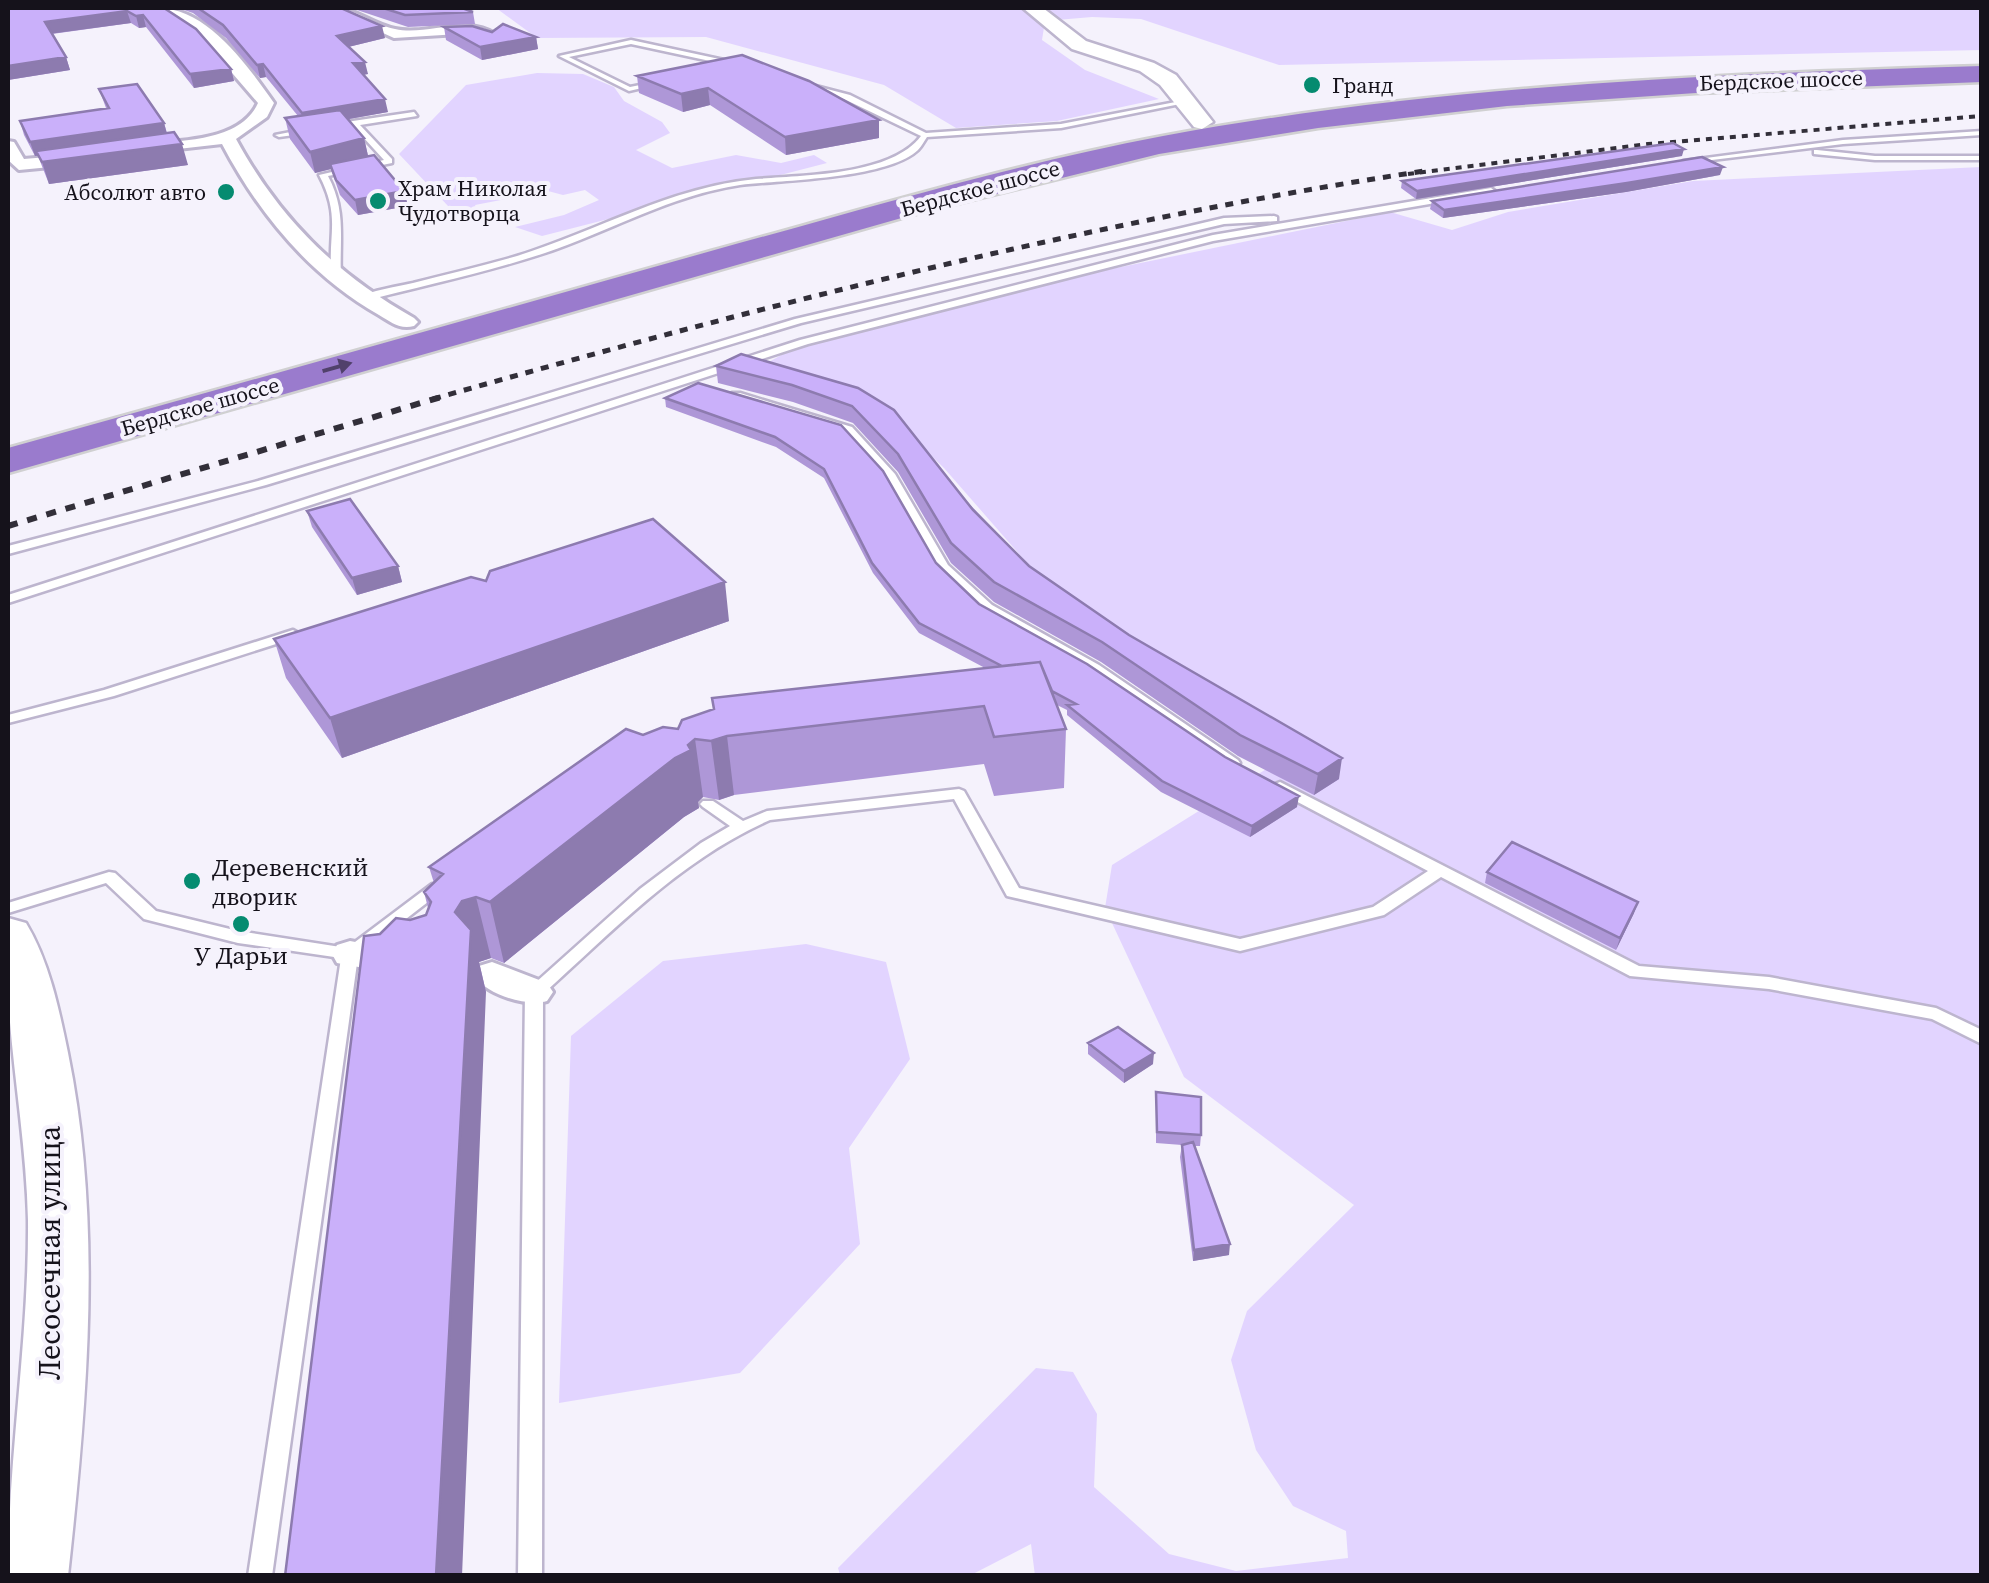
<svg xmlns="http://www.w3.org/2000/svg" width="1989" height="1583" font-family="'Source Serif 4',serif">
	<rect width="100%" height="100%" fill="#f5f2fc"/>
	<path fill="#e2d4ff" d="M496,8H1981L1982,50L1279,65L1141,19L1092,17L1045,21L1042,40L1085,70L1159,99L1057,121L956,128L884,85L706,37L537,38Z
		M537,73L583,74L614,87L624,101L662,122L670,133L636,150L672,168L736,155L781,163L814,155L827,163L542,236L515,227L564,215L599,200L585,190L563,195L548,191L475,205L480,217L449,222L448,206L399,154L466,85Z
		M1981,167V1575L1035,1576L1031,1544L971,1575H840L838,1568L1036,1368L1073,1372L1097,1414L1094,1487L1169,1554L1236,1571L1348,1558L1346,1531L1293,1506L1256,1450L1231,1360L1247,1311L1354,1205L1184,1077L1105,908L1112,865L1297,750L1047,586L944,468L883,409L753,371L804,342L1023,287L1390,212L1452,230L1508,212L1693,181Z
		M806,944L886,962L910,1059L849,1148L860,1244L740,1373L559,1403L571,1036L663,961Z"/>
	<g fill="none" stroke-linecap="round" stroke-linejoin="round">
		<defs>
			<path id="lane" d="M631,40L738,63L741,65L738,67L631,44L569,57L630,87L655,82L659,84L629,91L559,56Z
				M808,84L850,95L926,133L1061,124L1186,100L1190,102L1061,128L927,137C924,141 922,146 918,150C887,179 783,180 740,185C672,195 610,231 545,253C485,273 422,286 360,302L355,299C372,290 395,287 413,283C448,274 483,266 517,256C597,231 671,187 756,179C802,175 891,176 921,136L844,99L805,88Z
				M414,112L417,116L360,125L392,159V163L328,176C347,212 339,240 341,279L333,281C325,239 343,220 319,175L384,160L353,126H346V122Z
				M306,129L309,133L279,137L275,135Z
				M1982,131V135L1843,144L1687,163L1683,161L1843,140Z
				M1817,150L1875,156H1982V160H1875L1814,154V150Z
				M1491,188L1495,191L1494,193L1213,241L808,344L8,603V595L800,340L1213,235Z
				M1274,216L1277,217V221L1224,224L801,323L266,485L8,554V546L258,481L795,319L1224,218Z
				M732,393H740L852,427L895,474L948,565L992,605L1099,665L1238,760L1240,763L1238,766H1228L1089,671L982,611L939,570L886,478L844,431L732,397Z
				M293,630L300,634L298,637L114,696L8,723V715L104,690Z
				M1280,782L1639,966L1769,977L1936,1008L1982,1030V1044L1932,1019L1769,989L1630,976L1441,877L1384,915L1240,951L1007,896L954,799L770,820C681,859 614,930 543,994L542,1576H518L525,992L640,889L701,843L730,826L703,807L700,804L703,801H713L743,821L767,811L959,789L964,791L1019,888L1240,939L1373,907L1428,871L1275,790L1273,787L1275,784Z
				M109,872L115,873L156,911L238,931L347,948L432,884H444L446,888L358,956L272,1576H248L341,958L238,943L144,919L106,883L8,913V903Z"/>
			<path id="street" d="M154,8C206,5 247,65 274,103L267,117L236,139C279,218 336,274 414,318L418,322L414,326C400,330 391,322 379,315C309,275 259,214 222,144L134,154L131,150L140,145C177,140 240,143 258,103L202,38Z
				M328,8C354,6 370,24 395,29C426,36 466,15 495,34L488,38L459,34L394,38Z
				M8,141L14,142L24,159L82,154L91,159L82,164L19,170L8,160Z
				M350,941L415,953L420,962L415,971L402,975L337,963L332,954L337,945Z
				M492,962L547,983L553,992L547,1001C526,1007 485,994 474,975L479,966Z"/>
			<path id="secondary" d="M1023,8H1043L1086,41L1154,63L1176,75L1213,122L1202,129L1194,127L1160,85L1140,71L1072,49Z
				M8,918L26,923C49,961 59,1009 68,1053C103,1224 87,1403 68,1576H8C8,1457 29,1339 28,1220C26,1119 1,1018 8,918Z"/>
			<path id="highway" d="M1982,66V82L1696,93L1507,106L1318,128L1159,154L919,213L8,473V448C242,383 477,317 711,251C861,210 1010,165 1163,136C1433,86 1708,74 1982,66Z"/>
		</defs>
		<use href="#lane" stroke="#bdb5ce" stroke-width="5"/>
		<use href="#street" stroke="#bdb5ce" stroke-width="6"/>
		<use href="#secondary" stroke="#bdb5ce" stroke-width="5"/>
		<use href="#highway" stroke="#d0d0d1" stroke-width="5"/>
		<use href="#lane" fill="#fff" fill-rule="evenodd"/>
		<use href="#street" fill="#fff" fill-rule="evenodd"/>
		<use href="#secondary" fill="#fff" fill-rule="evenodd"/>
		<use href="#highway" fill="#9a7bcd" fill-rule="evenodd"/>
		<path stroke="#322f39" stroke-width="4" stroke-dasharray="6 6" stroke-linecap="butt" d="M1408,174L1648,144L1982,116"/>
		<path stroke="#322f39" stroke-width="5" stroke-dasharray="8 8" stroke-linecap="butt" d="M433,399C760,306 1088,222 1424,171"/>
		<path stroke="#322f39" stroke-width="6" stroke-dasharray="10 10" stroke-linecap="butt" d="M8,526L441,397"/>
	</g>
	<path fill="#ae97d7" d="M8,8H164L231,69L234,81L194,88L146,27L139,28L131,23L52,34L66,57L70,70L8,80Z
		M178,8H342L385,38L348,47L368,74L363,75L388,112L349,119L364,138L368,156L404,191L408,206L358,215L340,195L331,169L315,173L290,139L285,118L298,116L266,77L260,78L226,38L193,13Z
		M351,8H462L473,12L475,24L408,27Z
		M444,27L536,37L538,49L482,60L446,40Z
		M637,76L879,120V138L786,155L710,105L683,112L639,93Z
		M99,89L164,123L167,133L188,165L49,184L38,156H35L24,135L20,121L106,108Z
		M1682,156L1416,199L1401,188L1402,181Z
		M1720,175L1626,192L1443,218L1430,209L1432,201Z
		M716,366L858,388L1029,566L1339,779L1314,795L1238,756L1101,662L994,602L951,563L898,472L853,423L793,402L718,383Z
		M665,398L841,425L936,563L979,604L1297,807L1250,837L1161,792L1067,715V710L1057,705L1066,729L1064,788L994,796L984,764L734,795L719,800L703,797L698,802L699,808L684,817L504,963L491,958L479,962L486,992L380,934L426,915L428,908L424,892L434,883L429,867L643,735L985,668L919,633L873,573L824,478L776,447L666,407Z
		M307,511L398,566L402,582L357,595L312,527Z
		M486,581L729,621L342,758L286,678L274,639Z
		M1487,872L1634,913L1616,950L1485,883Z
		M1088,1043L1153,1064L1124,1083L1088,1054Z
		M1156,1092L1201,1135L1200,1146H1195L1229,1255L1193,1261L1180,1157L1182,1145L1156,1143Z"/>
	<path fill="#8d7baf" d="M127,11L131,23L49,34L45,22Z
		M143,15L146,27L139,28L136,16Z
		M382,26L385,38L340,49L337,36Z
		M536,37L538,49L482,60L480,47Z
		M66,57L70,70L8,80V66Z
		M365,62L368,74L355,76L353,63Z
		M263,64L266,77L260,78L257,65Z
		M231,69L234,81L194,88L190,74Z
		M708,88L710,105L683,112L681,94Z
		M385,99L388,112L349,119L352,130L305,126L302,113Z
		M879,120V138L786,155L785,137Z
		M164,123L168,138L35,156L30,142Z
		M364,138L369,160L330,164L331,169L315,173L310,152Z
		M182,144L188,165L49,184L42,162Z
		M1684,149L1682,156L1416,199L1417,191Z
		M1723,167L1720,175L1626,192L1443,218L1444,210Z
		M404,191L408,206L358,215L355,200Z
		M398,566L402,582L357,595L352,578Z
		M725,582L729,621L342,758L330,718Z
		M727,736L734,795L719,800L711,741Z
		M695,739L703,797L698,802L699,808L684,817L504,963L490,902L675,758Z
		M1342,758L1339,779L1314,795L1318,774Z
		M1299,796L1297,807L1250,837L1252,826Z
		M476,897L491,958L479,962L486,992L462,1576H436L455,912L462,901Z
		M1638,902L1634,913L1616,950L1620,938Z
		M1154,1053L1153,1064L1124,1083V1071Z
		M1230,1244L1229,1255L1193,1261L1194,1250Z"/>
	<path fill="#cab0fa" stroke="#8d7baf" stroke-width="2.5" d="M8,8H164L196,29L231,69L190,74L143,15L136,16L127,11L45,22L66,57L8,66Z
		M198,8H341L382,26L337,36L365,62L353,63L385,99L302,113L263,64L257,65L223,25Z
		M383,8H462L473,12L405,15Z
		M503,24L536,37L480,47L444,27L472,26L492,32Z
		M742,55L809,81L879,120L785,137L708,88L681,94L637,76Z
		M137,84L164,123L30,142L20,121L109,108L99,89Z
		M347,109L340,110L364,138L310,152L285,118Z
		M174,132L182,144L42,162L36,151Z
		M1673,143L1684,149L1417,191L1402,181Z
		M374,155L404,191L355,200L336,180L330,164Z
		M1702,157L1723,167L1627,183L1444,210L1432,201Z
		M741,354L858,388L894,410L973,510L1029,566L1129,635L1342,758L1318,774L1240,735L1102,642L994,582L951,543L898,454L852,406L792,385L716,366Z
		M698,383L841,425L883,471L936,563L979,604L1087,664L1225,757L1299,796L1252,826L1162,781L1067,705L1076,704L1052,691L1040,662L1002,666L919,623L872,563L824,469L775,437L665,398Z
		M350,499L398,566L352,578L307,511Z
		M653,519L725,582L330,718L274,639L471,577L486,581L490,571Z
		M1040,662L1066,729L994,737L984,706L727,736L711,741L695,739L688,745L691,750L675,758L490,902L476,897L462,901L455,912L471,930L436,1576H285L364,936L380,934L396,918L410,920L426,915L431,902L424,892L443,874L429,867L626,729L643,735L663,727L678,729L682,720L714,709L712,698Z
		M1512,842L1638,902L1620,938L1487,872Z
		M1118,1027L1154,1053L1124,1071L1088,1043Z
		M1156,1092L1201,1097V1135L1157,1132Z
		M1193,1142L1230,1244L1194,1250L1182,1145Z"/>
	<defs><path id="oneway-solid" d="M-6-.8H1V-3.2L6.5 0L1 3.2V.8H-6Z" transform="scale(2.5)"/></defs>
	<use fill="#51416b" href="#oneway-solid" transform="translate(337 367) rotate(-16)"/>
	<g fill="#058b70" stroke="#f5f2fc" stroke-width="4">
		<circle cx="1312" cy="85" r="10"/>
		<circle cx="226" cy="192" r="10"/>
		<circle cx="378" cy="201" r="10"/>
		<circle cx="192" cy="881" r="10"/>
		<circle cx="241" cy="924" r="10"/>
	</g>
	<g text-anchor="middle" stroke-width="8" stroke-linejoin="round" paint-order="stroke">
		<g font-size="22" fill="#15121b" stroke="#f5f2fc">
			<text transform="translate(1781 80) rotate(-2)" y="8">Бердское шоссе</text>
			<text transform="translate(980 188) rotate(-15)" y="8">Бердское шоссе</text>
			<text transform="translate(200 406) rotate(-16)" y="8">Бердское шоссе</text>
		</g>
		<g font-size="22" fill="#15121b" stroke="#f5f2fc" text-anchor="start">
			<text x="1332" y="93">Гранд</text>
			<text x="398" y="196">Храм Николая<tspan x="398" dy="25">Чудотворца</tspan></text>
			<text x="206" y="200" text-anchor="end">Абсолют авто</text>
		</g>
		<g font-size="25" fill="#15121b" stroke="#f5f2fc" text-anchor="start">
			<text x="212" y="876">Деревенский<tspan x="212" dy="29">дворик</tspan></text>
			<text x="241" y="964" text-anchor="middle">У Дарьи</text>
		</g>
		<g font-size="30" fill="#15121b" stroke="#f5f2fc">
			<text transform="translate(50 1253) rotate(-90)" y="10">Лесосечная улица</text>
		</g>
	</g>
	<rect width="1989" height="1583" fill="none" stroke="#15121b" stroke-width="20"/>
</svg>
